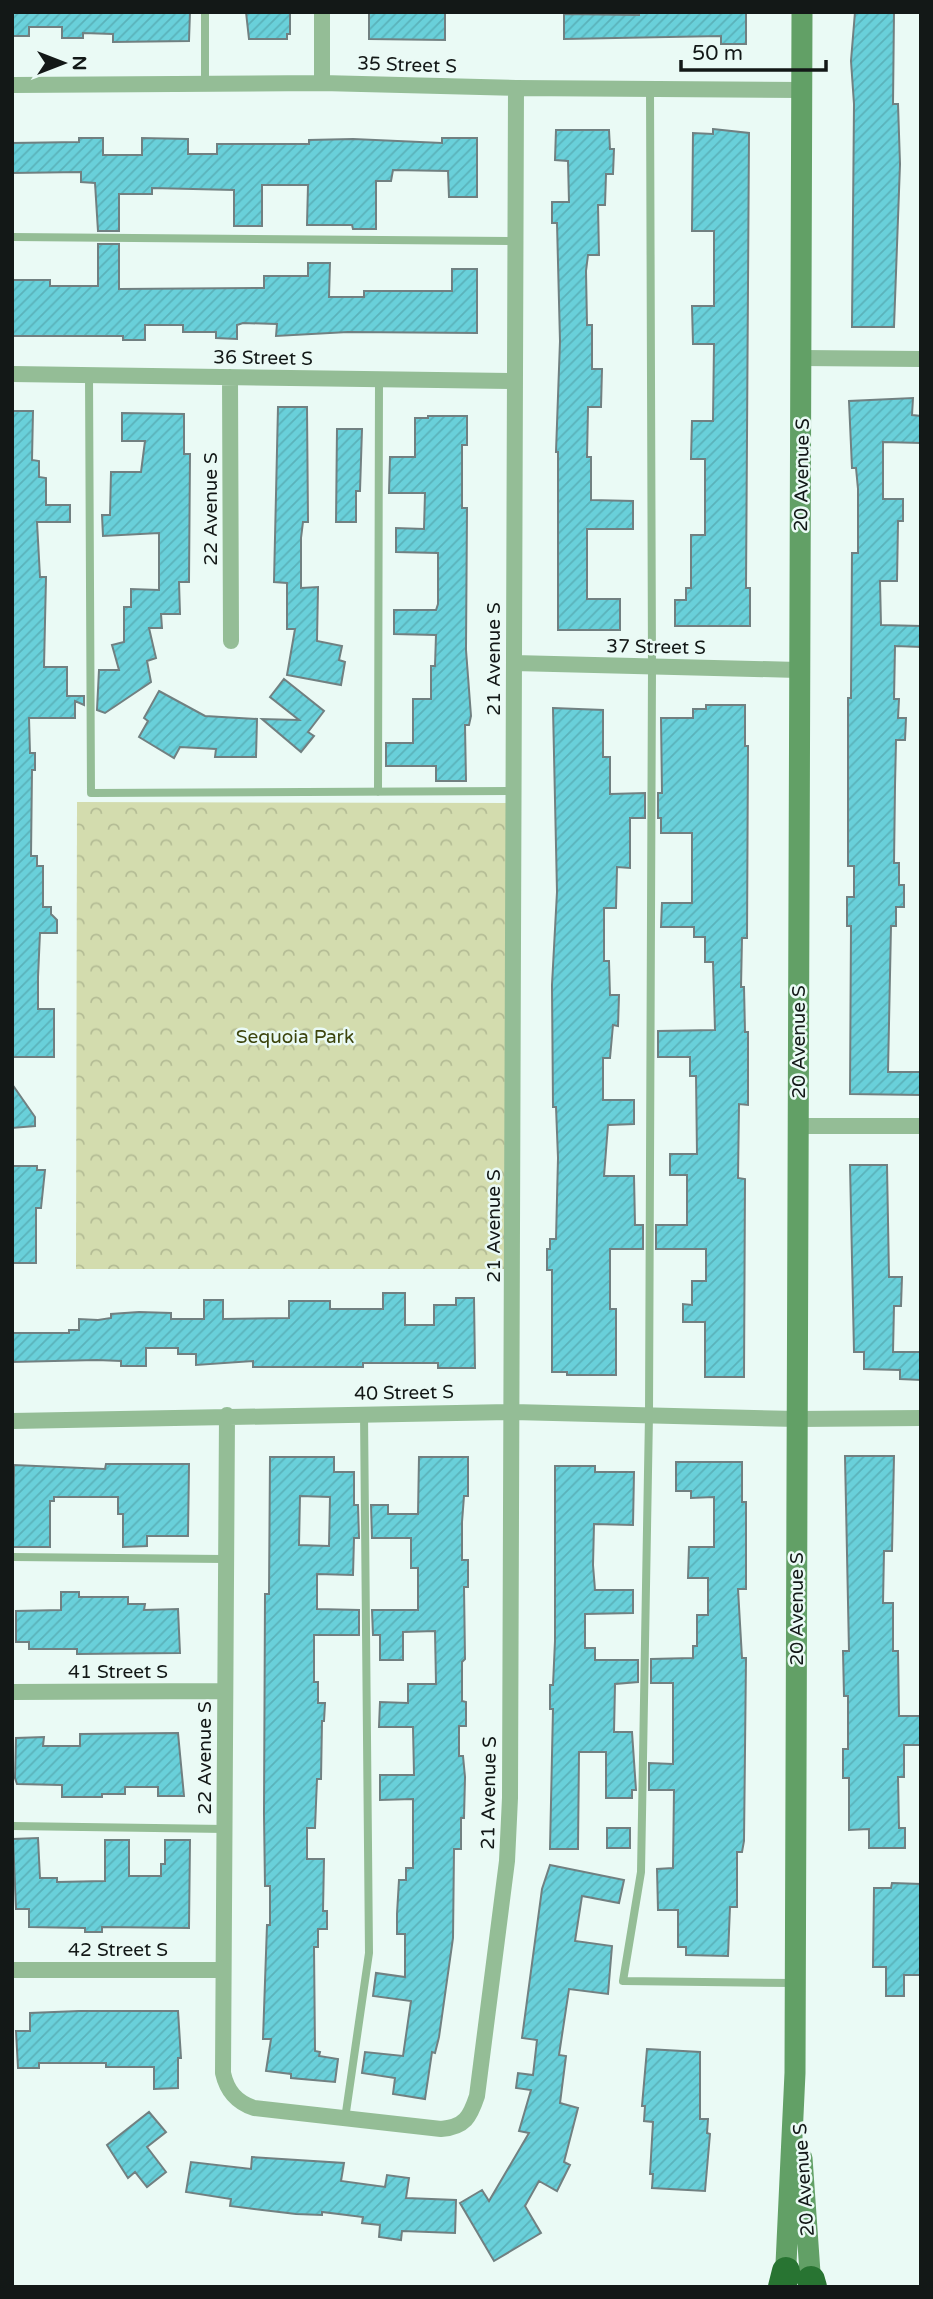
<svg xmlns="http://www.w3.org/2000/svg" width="933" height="2299" font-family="'Varela Round',sans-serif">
	<defs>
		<pattern id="park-crowns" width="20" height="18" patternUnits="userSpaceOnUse" patternTransform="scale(1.75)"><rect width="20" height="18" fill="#d3dcae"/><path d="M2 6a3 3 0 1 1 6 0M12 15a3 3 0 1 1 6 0" fill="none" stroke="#b4bc95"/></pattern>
		<pattern id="building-hatch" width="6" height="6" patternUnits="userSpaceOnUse" patternTransform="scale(1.75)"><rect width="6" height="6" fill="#69d0da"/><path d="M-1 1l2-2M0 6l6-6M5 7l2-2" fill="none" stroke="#5ab2ba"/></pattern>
	</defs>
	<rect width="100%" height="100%" fill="#eafaf5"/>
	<path fill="url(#park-crowns)" d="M77,802L514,803V1269H76Z"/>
	<path fill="url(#building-hatch)" stroke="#718081" stroke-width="2" fill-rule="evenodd" d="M12,12H190L189,41L113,42V34L83,33V38H62V27H29V36H12Z
		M246,12H290V34H287V39H249Z
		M369,12H445V40L369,39Z
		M639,12H746V44H721V36L564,39V14L639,15Z
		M855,12H894L893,104H898L900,164L894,327H852L854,104L851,61Z
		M713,129L749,133L746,588H750V626H675V600H686V588H691V535H705V459H691L692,421H713L714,344H693L692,306H714V231H692L693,133L713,134Z
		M556,130H609L610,149H614L613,174H606L605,205H598L599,255H588L586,271L587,325H592V369H602L601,407H588L587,457H591V500L633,501V529H587V599H620V630H558V452H556L560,341L557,223H552V202H569L568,161L555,160Z
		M79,138H103V155H142V138L188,139V154H217V144H309V140L353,139L442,143V138H477V197H449L448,171L393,170L391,181H376V229H353L352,225H307L308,185H262V226H234V190L152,188V194H119V231H98L95,183L81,182V172L12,173V143L79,142Z
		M98,244H119V289L264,288V276H308V263H330L329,297H364V291H452V269H477V333L348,332L276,336L277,324L243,323L237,325V339L216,338V332H183V325H145V340H123V336H12V280H50V286H98Z
		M913,398L912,415L921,416V443L883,442V499H903V521H898L897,581H880L881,625L921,626V647L895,646L894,699H899L898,718H906L905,740H896L895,786L894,863H899V885H904V907H896V926H891L888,1072H921V1095L850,1094L851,926H847V897H854V866H848V698H851L852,553H858V489L856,468H852L849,401Z
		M278,407H307L308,522H303L301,538V588L318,587L317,641L342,646L339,660L345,662L341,685L287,675L295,629H287V583L274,582Z
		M12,411H33L32,460L39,461V477L46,478V505H70V522H37L40,577H46L44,667H67V696H84V705L75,701V718H29L30,753H35V770H32L31,856H37V866H43V907H51V914L57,920V933H40L38,977V1009H54V1057H12Z
		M122,413L184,414V454H190L189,582H179L180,614H161L162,628H149L156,658L147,661L151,682L105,713L97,710L99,670H119L112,645L124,642V607H131V589L159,590V533L103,536L102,515H110L111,472H141L145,441H122Z
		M428,416H467V445H462V508H467L466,650L471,716L469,725H465L466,781H436V766H386V743H413V699H431V666H435L436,635L394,634V610H436L438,604V553L396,552V528L424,529L425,493H389L390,457H415V418H428Z
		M337,429H362L360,491H356V522H336Z
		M284,679L324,711L308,732L314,736L301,752L262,719L299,720L270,697Z
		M159,691L205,716L257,719L256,757H215L216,749L180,747L174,758L139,737L148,721L144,718Z
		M706,705H745V746H748L747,938H742L741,987H744L745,1032H748V1105L739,1104L738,1178L745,1179L744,1377H705V1322H683V1304L692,1305V1281H706V1249H656V1225H687V1175H670V1154H697L696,1076H690V1057H658V1031L715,1030L713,962H705V937H694V927H661L662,903H692V833H661V818H658V793H662L661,718H693V709H706Z
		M553,708L603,710V757H610V794L645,793V818H630V868L617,867L616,908H604V961H609L610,995H619L618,1026L613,1025L610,1058H603V1100H634V1124L608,1125L604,1176H634L635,1225H643V1249H610V1309H616V1375H567V1372H552V1270H547V1249H550V1239H556L558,1158L556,1107H553L552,985L557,892Z
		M12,1084L35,1117V1126L12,1128Z
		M850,1165H887L889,1277H902L901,1306H894L893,1352H921V1380L900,1379V1370L864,1369V1352H854Z
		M12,1166H37V1170H45L41,1208H36V1263H12Z
		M383,1293H405V1325H434V1305H456V1298H474L475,1368H438V1363H363V1367H253V1361L196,1365V1354H178V1348H146V1366H121V1361L97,1360L12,1362V1333H69V1330H79V1319L98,1320L111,1318V1314L139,1312L171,1313V1319H204V1300H223V1319L289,1318V1301H330V1309H383Z
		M845,1456H894L892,1551H884L883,1603H893V1651H898L899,1716H921V1745H904V1777H898L899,1828H905V1848H869V1829L849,1830V1778H843V1749H848V1696H844L843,1651H849Z
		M270,1457H334V1472H354V1505H358L359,1538H354L353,1575L317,1574V1609L359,1610V1635H314V1682H318V1703H325L324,1721H322L321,1779H317L315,1828H307V1859H324L323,1911H327V1929H318V1947H314L315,2051L320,2052L319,2056L338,2059L335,2082L291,2078V2074L266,2071L271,2039H263L267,1925H270V1886H265L264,1814L265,1594H269ZM300,1496L330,1497L329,1546L299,1545Z
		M419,1457H468V1496H464L462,1522V1560H468V1587H464L465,1659L462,1662V1701L466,1702V1726H459V1756H463L465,1777L464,1818H461V1849H454L453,1938L439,2037L435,2053L432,2052L425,2099L393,2094L395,2078L362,2073L365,2052L403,2056L411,2001L373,1996L376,1973L405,1977V1934H397V1914L399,1880H406V1868H413V1799L380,1800V1775H414L413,1727H379L380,1702L408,1703V1684H436L435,1631L403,1632V1660H380V1635H373L372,1610H418V1568H411V1538H372L371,1505H388V1514H418Z
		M676,1462H742V1502H746V1589H738L742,1658H746L744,1841L742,1852H737V1907H730L728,1956L686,1955V1947H678V1910H658L657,1869L673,1868L674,1790H649V1763L673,1764V1683H651V1659L693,1658V1646H697V1615H708V1578H688L689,1547H714V1497L691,1498V1491H676Z
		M106,1464H189L188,1536H147V1546L123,1547V1514H118V1497H54V1501H50V1547H13L14,1465L105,1469Z
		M555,1466H595V1472H634L633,1525L594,1524L593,1565L595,1590H633V1613L585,1614V1648H595V1660H638V1682L615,1684L614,1732H632L636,1790H632V1798H606V1752H579L578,1849H550L553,1709H550V1685H553L555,1641Z
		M61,1592H79V1597H128V1604H145L144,1610L178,1609L180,1653L77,1654V1649H29V1642H16V1611L61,1610Z
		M178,1733L184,1796H158V1787H125V1794H102V1797H62V1785L17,1784L15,1778L16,1738L44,1737L43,1746H80V1734Z
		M607,1828H630V1848H607Z
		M38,1838L40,1878H57V1882L105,1881V1840H129V1876H161V1864H165V1840H190L189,1928L102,1927V1932H85V1928L29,1927V1909H16L13,1839Z
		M550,1865L624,1880L619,1903L582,1896L575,1941L612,1946L608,1994L569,1989L559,2055L566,2056L560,2103L578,2108L564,2162L570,2165L557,2191L539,2181L525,2206L541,2233L494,2261L460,2203L482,2190L489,2201L529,2133L519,2131L531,2090L516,2088L518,2073L533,2075L537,2040L522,2038L542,1889Z
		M892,1883L921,1884V1975H904V1996H886V1967H873L874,1888H891Z
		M79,2011H178L181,2058H178V2088L154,2089V2067H106V2063H39V2068H18L16,2031H30V2013Z
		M647,2049L700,2052V2119H708L707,2133L710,2134L705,2191L652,2188L653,2174H650L653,2122L644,2121L645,2106H642Z
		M149,2112L166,2132L147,2147L166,2172L147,2187L135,2172L128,2178L107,2145Z
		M252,2157L344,2163L341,2181L385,2187L387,2175L409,2178L406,2198L456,2200L455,2233L402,2231L401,2240L379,2237L380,2225L362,2223L363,2217L322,2212V2215L296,2214L230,2206L231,2199L186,2192L191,2162L251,2169Z"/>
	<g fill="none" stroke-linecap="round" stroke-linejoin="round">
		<path stroke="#94bd96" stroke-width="8" d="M205,12V84
			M650,89L652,667L649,1415L641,1872L623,1981L793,1983
			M12,237L515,241
			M89,376L91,793L514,791
			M378,792L379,381
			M12,1557L224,1559
			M12,1826L225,1829
			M345,2119L369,1953L364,1413"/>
		<path stroke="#94bd96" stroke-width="16" d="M322,12V83
			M12,85L322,83L516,88L801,90
			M802,358L921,359
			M12,374L513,381
			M230,377L231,641
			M514,663L798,670
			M798,1126H921
			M227,1415L223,2073C227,2091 236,2102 254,2108L441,2129C465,2127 470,2117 477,2096L507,1861L510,1798L516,88
			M12,1421L513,1412L797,1419L921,1418
			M12,1692L224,1691
			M12,1970H223"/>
		<path stroke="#62a066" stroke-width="21" d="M802,2158L811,2287
			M785,2285L795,2073L802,12"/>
		<path stroke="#287432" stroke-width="28" d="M811,2280L813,2287
			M782,2287L786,2271"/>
	</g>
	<g text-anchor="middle" stroke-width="5" stroke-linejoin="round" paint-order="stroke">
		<g font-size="19" fill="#131817" stroke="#eafaf5">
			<text transform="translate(407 64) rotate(2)" y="7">35 Street S</text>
			<text transform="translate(263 357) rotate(1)" y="7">36 Street S</text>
			<text transform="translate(801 475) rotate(-89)" y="7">20 Avenue S</text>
			<text transform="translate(210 509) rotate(-90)" y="7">22 Avenue S</text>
			<text transform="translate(656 646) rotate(1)" y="7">37 Street S</text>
			<text transform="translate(493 659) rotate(-90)" y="7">21 Avenue S</text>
			<text transform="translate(798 1042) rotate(-90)" y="7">20 Avenue S</text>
			<text transform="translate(493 1226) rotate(-90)" y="7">21 Avenue S</text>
			<text transform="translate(404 1392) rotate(-1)" y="7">40 Street S</text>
			<text transform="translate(796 1609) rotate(-90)" y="7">20 Avenue S</text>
			<text x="118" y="1678">41 Street S</text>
			<text transform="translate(204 1758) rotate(-90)" y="7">22 Avenue S</text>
			<text transform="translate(488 1793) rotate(-89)" y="7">21 Avenue S</text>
			<text x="118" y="1956">42 Street S</text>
			<text transform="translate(803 2180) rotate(-94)" y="7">20 Avenue S</text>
		</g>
		<g font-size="19" fill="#3c440c" stroke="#eafaf5">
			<text x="295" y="1043">Sequoia Park</text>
		</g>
	</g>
	<rect width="933" height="2299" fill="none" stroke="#131817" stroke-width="28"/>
	<g transform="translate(63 63) rotate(90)" stroke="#eafaf5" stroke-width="5" paint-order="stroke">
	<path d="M0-5L12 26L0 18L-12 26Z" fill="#131817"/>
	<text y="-10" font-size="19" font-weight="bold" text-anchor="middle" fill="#131817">N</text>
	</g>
	<path d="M681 60v10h145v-10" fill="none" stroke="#131817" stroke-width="3.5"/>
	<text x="692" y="60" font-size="21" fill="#131817" stroke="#eafaf5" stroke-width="5" paint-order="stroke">50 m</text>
</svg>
